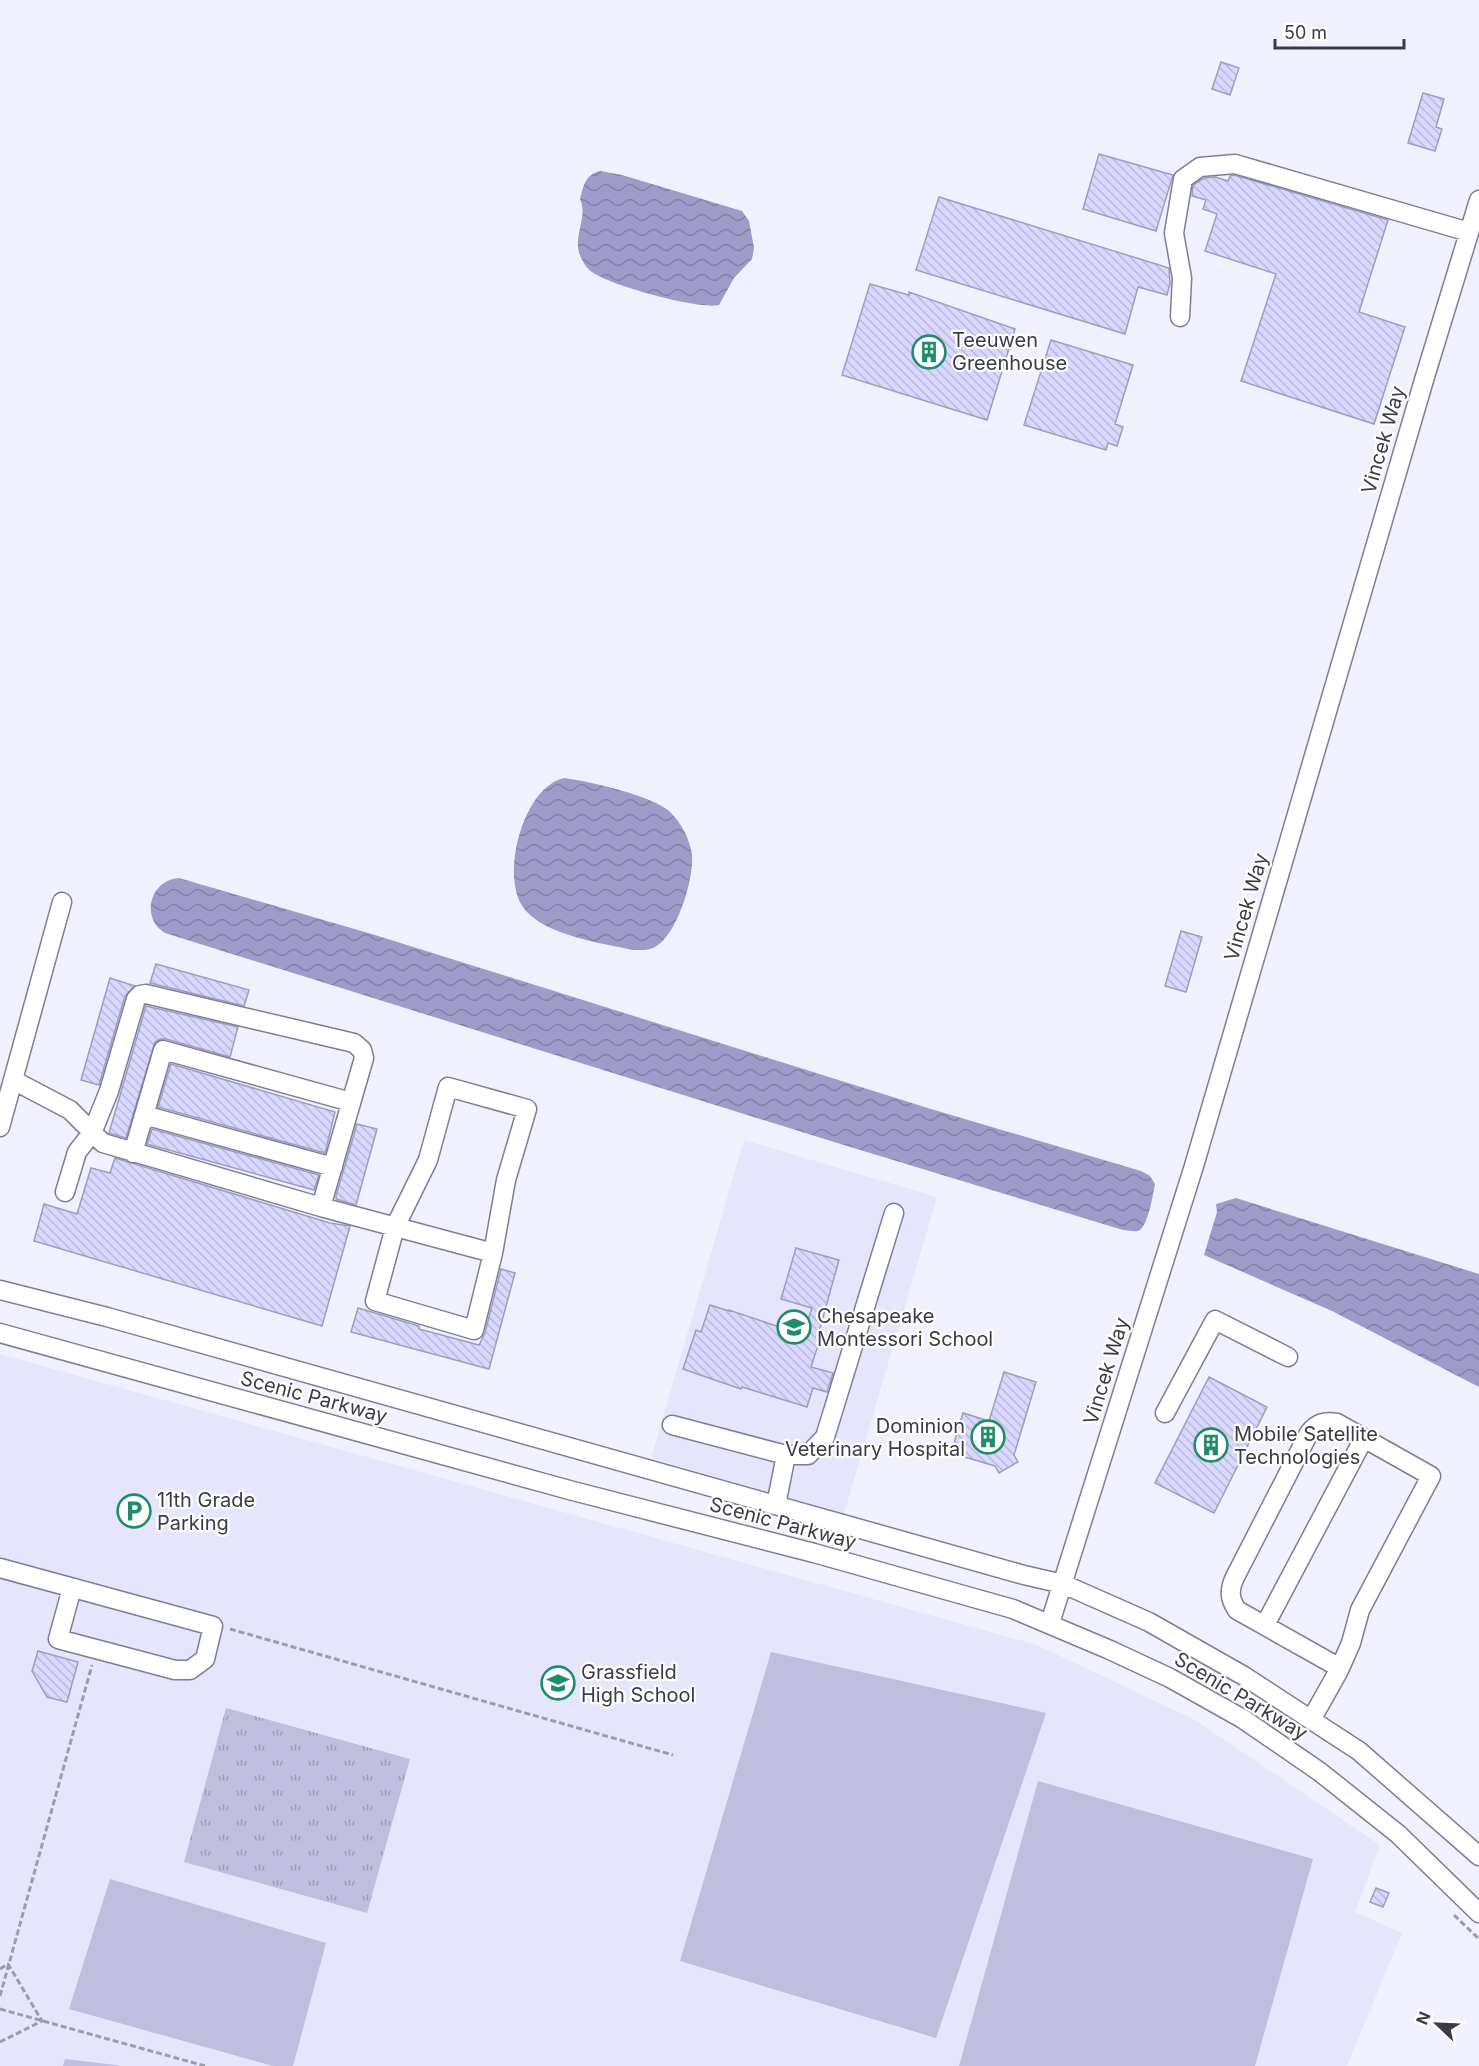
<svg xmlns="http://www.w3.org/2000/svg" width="1479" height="2066" font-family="Inter,sans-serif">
	<defs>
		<pattern id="park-tufts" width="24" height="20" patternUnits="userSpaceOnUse" patternTransform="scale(1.5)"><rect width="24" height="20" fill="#c0bede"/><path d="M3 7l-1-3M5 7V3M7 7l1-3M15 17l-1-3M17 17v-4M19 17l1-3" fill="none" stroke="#9d9cb6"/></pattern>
		<pattern id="water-waves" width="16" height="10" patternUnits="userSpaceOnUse" patternTransform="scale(1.5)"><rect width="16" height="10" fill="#9e9bc9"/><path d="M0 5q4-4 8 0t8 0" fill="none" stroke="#8280a5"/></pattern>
		<pattern id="building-back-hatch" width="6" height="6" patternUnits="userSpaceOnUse" patternTransform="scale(1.5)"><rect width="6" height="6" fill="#d8d7fe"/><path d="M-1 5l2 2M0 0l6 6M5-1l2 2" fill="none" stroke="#bab9db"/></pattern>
	</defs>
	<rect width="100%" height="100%" fill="#f1f0fe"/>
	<path fill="#e6e5fe" d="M744,1140L937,1197L844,1514L651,1458Z
		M0,1354L1037,1645L1195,1720L1380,1845L1355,1912L1402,1933L1347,2066H0Z"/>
	<path fill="#c0bede" d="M771,1652L1046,1713L936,2038L680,1961Z
		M1038,1781L1313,1859L1255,2066H959Z
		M110,1879L326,1943L293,2066H273L69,2009Z
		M65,2059L116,2065L120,2066H63Z"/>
	<path fill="url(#park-tufts)" d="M226,1708L410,1759L367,1913L184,1862Z"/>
	<path fill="url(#water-waves)" d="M600,171L622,175L742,211L749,221L754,248L752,259L734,278L719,305C699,310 609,285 592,272C585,267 582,260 579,253C574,234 588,216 580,199C584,185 585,175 600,171Z
		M564,778C588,781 653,796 669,811C681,822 690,839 692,855C694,879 677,935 655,947C649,951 640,950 633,950C601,943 549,936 526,911C498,881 522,787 564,778Z
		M179,878L375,935L931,1109L1141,1171L1150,1176L1155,1184C1153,1194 1148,1228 1138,1231C1134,1232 1128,1230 1123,1230L834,1142L165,933C140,918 150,880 179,878Z
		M1236,1198L1479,1274V1387L1332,1311L1204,1255L1217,1212L1216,1204Z"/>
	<path fill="url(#building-back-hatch)" stroke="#9f9dbc" stroke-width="1.5" d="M1221,62L1239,68L1230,95L1212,89Z
		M1423,93L1444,99L1436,127L1442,129L1435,151L1408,143Z
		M1099,154L1173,175L1156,231L1083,209Z
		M1234,175L1388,220L1359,312L1405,327L1374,424L1241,381L1276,274L1205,251L1217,214L1203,209L1206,200L1192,196L1193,185L1204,178L1215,177L1228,181L1230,176Z
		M939,197L1169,268L1170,284L1167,295L1138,287L1125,334L916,270Z
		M870,284L909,295V292L1015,329L987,420L842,375Z
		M1051,340L1133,365L1115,424L1123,427L1117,446L1108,443L1106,450L1024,425Z
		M1181,931L1202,937L1186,992L1165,986Z
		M156,964L249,990L244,1006L150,983Z
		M110,978L135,986L125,996L99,1085L81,1080Z
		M146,1006L238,1027L230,1057L166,1039H160L155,1042L126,1138L109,1133Z
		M171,1064L335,1112L325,1153L158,1107Z
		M357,1124L377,1129L356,1205L336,1199V1196Z
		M152,1129L319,1175L314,1190L147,1144Z
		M115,1158L330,1223L350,1226L322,1326L34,1241L44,1204L77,1214L91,1168L110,1173Z
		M796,1248L839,1260L820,1328L818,1339H820L811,1367L833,1373L827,1392L813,1388L807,1407L742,1387L741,1389L683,1369L696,1330L701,1332L710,1305L729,1311V1310L803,1335L812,1308L781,1299Z
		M501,1269L515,1273L489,1369L351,1332L358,1308L419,1326V1329L479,1345L485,1333Z
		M1004,1372L1036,1382L1014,1455L1018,1462L999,1473L995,1466L951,1453L963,1413L989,1421Z
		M1209,1377L1267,1407L1214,1513L1155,1483Z
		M38,1651L78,1662L67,1702L47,1697L32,1671Z
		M1376,1888L1389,1893L1383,1907L1370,1902Z"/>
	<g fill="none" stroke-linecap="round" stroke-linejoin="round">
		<defs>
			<path id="minor" d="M1180,317L1182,278L1174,233L1183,179L1200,167L1235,164L1469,232
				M13,1080L70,1110L103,1143L321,1207L364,1058L362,1050L354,1043L146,994L140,995L136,999L109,1091L92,1133L77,1152L65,1192
				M144,1115L333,1167
				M0,1127L62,902
				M133,1153L163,1050L351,1102
				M321,1207L493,1253L506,1180L527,1109L448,1087L428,1160L395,1227L375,1301L474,1330L493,1253
				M0,1290L107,1317L1024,1575L1063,1584L1149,1622L1244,1676L1359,1751L1479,1856
				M0,1333L573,1491L814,1553L1013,1609L1110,1650L1170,1678L1243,1719L1320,1772L1398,1834L1479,1913
				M1165,1413L1215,1320L1288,1357
				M672,1425L786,1455H808L825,1437L894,1213
				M776,1505L786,1455
				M0,1568C71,1587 142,1607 213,1626L205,1659L190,1670H175L58,1639L72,1588
				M1050,1623L1194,1166L1424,380L1479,200
				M1265,1625L1364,1438
				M1311,1720L1338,1672L1340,1668L1351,1643L1360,1610L1431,1476L1337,1423C1324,1421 1317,1423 1309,1433L1235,1577C1229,1590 1229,1598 1237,1610L1340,1668"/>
		</defs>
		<use href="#minor" stroke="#7e7c9a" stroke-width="21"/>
		<path stroke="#9d9caa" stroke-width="3" stroke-dasharray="6 3" stroke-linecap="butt" d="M230,1629L673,1755
			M1454,1915L1479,1939
			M0,1969L8,1964L42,2021L0,2042
			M0,1996L92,1665
			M0,2009L205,2066"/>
		<use href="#minor" stroke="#fff" stroke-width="18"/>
	</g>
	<defs>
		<symbol id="building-ring" viewBox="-11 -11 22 22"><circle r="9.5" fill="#fff" stroke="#218c6a" stroke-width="1.5"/><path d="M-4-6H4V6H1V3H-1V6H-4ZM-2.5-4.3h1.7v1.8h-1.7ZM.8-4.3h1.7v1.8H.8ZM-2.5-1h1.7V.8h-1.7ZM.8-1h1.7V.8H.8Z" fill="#218c6a"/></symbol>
		<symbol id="school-ring" viewBox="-11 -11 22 22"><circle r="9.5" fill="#fff" stroke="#218c6a" stroke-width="1.5"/><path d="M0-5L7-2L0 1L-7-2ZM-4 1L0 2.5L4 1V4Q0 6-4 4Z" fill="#218c6a"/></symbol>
		<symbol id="parking-ring" viewBox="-11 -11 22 22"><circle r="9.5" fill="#fff" stroke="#218c6a" stroke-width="1.5"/><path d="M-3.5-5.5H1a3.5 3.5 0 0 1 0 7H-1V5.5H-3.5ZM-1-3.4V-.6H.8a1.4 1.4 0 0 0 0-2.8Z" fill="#218c6a"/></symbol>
	</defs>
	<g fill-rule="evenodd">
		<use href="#building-ring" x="910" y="333" width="38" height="38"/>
		<use href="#school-ring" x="775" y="1308" width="38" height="38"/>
		<use href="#building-ring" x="969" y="1418" width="38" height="38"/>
		<use href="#building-ring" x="1192" y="1426" width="38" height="38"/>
		<use href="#parking-ring" x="115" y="1492" width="38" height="38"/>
		<use href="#school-ring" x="539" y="1664" width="38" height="38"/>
	</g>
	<g text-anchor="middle" stroke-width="4.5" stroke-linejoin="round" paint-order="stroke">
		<g font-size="20" fill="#3b3b48" stroke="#fff" text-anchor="start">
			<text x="952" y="347">Teeuwen<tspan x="952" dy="23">Greenhouse</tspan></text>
			<text x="817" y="1323">Chesapeake<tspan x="817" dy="23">Montessori School</tspan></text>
			<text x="965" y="1433" text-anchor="end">Dominion<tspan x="965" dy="23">Veterinary Hospital</tspan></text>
			<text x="1234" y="1441">Mobile Satellite<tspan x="1234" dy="23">Technologies</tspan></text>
			<text x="157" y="1507">11th Grade<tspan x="157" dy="23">Parking</tspan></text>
			<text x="581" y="1679">Grassfield<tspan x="581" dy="23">High School</tspan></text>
		</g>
		<g font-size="20" fill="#3b3b48" stroke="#fff">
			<text transform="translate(1383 440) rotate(-74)" y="7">Vincek Way</text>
			<text transform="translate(1246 907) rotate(-74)" y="7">Vincek Way</text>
			<text transform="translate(1106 1371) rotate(-73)" y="7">Vincek Way</text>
			<text transform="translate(314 1397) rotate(15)" y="7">Scenic Parkway</text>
			<text transform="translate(783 1523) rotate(15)" y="7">Scenic Parkway</text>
			<text transform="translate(1241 1696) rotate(31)" y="7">Scenic Parkway</text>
		</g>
	</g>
	<g transform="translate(1437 2024) rotate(293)" stroke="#ffffff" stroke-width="4.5" paint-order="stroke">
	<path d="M0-4.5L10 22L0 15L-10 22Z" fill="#3b3b48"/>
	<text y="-9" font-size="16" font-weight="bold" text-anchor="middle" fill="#3b3b48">N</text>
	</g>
	<path d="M1275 39v9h129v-9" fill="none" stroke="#3b3b48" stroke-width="3"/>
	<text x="1284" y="39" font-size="18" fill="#3b3b48" stroke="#ffffff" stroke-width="4.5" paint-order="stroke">50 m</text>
</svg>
